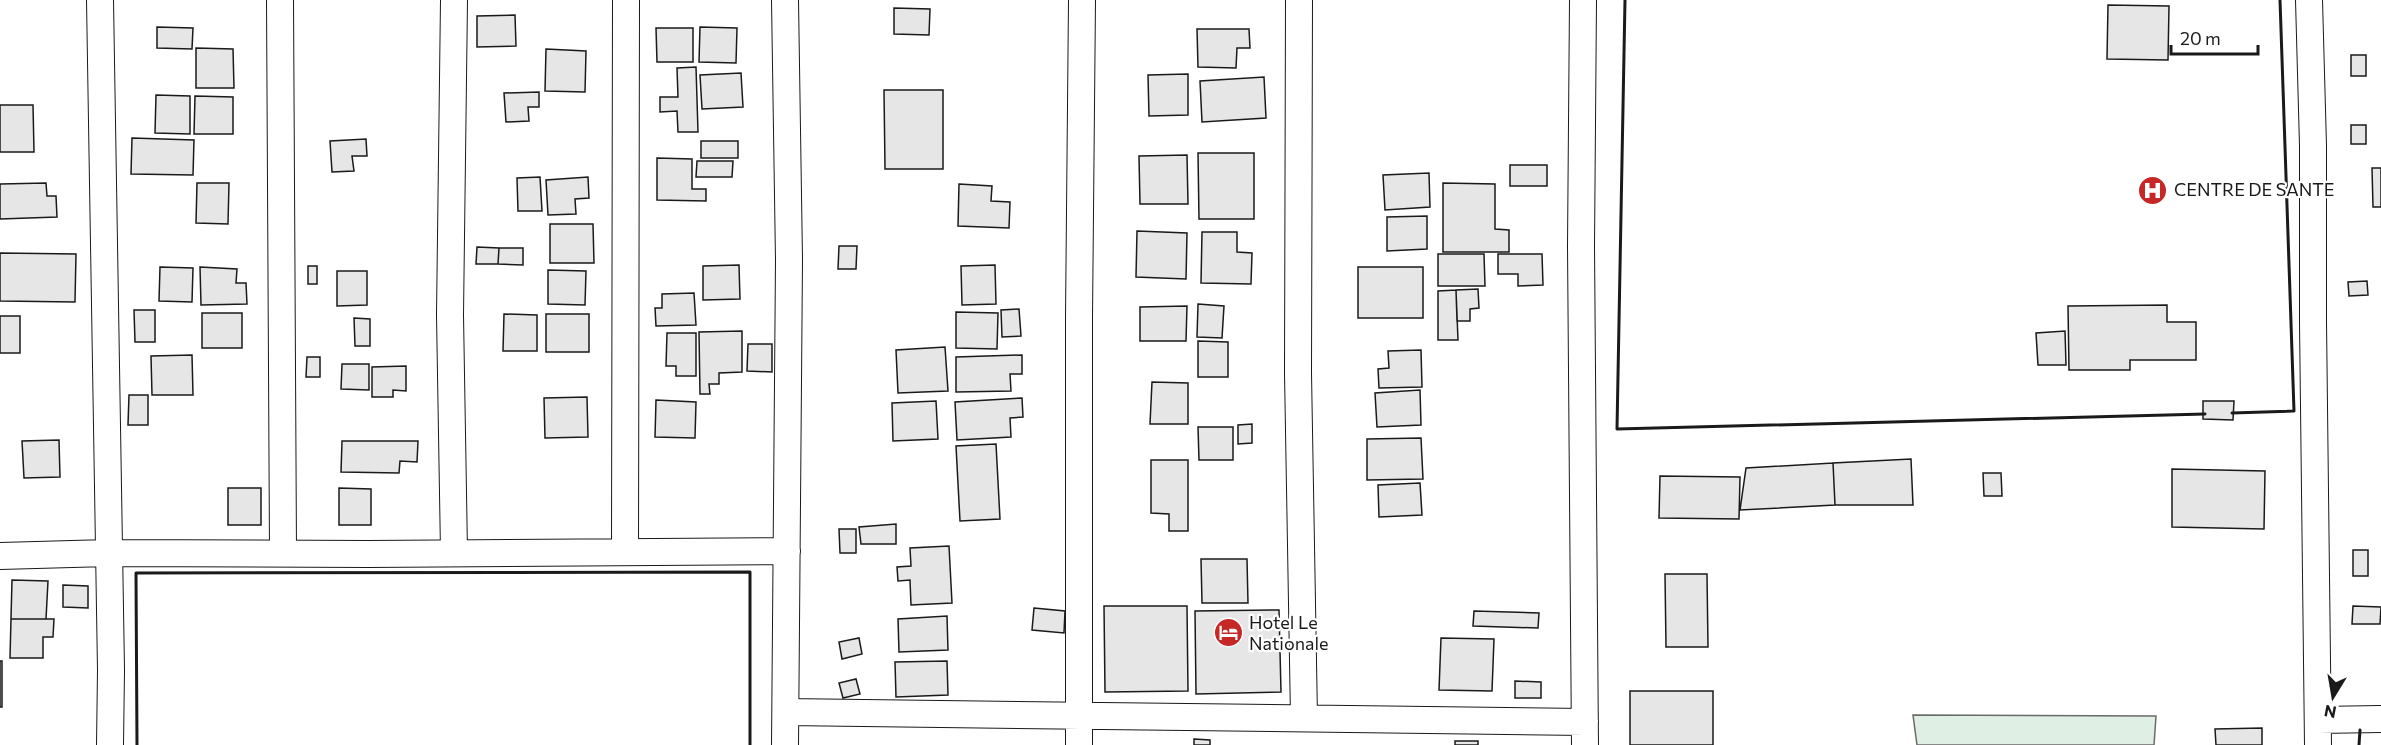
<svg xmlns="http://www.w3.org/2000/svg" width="2381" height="745" font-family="Commissioner,sans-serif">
	<rect width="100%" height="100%" fill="#fff"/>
	<path fill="#e0efe3" stroke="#6a6a6a" stroke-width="1.5" d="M1913,715L2156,716L2154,745H1917Z"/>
	<path fill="#e6e6e6" stroke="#1a1a1a" stroke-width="1.5" d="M2108,5L2169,6L2168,60L2107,59Z
		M894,8L930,9L929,35L894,34Z
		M515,15L516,46L477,47V16Z
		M157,27L193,28L192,49L157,48Z
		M700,27L737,28L736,63L699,62Z
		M656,28H693V62H657Z
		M1197,29H1249L1250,48H1237L1236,68L1198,67Z
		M196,48L233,49L234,88H196Z
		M546,49L586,51L585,92L545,91Z
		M2351,55H2366V76H2351Z
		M696,67L698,132H678L677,111L660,112V97H678L677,68Z
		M741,73L743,107L702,109L700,75Z
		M1188,74V115L1149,116L1148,75Z
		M1264,77L1266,118L1202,122L1200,81Z
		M884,90H943V169H885Z
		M539,92V107H528L529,121L506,122L504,93Z
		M156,95L190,96V134L155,133Z
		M195,96L233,97V134H194Z
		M0,105H33L34,152H0Z
		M2351,125H2366V144H2351Z
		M132,138L194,140L193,175L131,174Z
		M366,139L367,156H352L354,171L332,172L330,141Z
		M701,141H738V158H701Z
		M1198,153H1254V219H1199Z
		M1187,155L1188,204H1140L1139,156Z
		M657,158L692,159V189H706V201L657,200Z
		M697,161H733L732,177H696Z
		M1510,165H1547V186H1510Z
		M2372,168H2381V207H2373Z
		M1429,173L1430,207L1385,210L1383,175Z
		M540,177L542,211H518L517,178Z
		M588,177L589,198L575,199L576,214L548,215L546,180Z
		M46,183L47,196H56L57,217L0,219V184Z
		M197,183H229L228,224L196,223Z
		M1443,183L1495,184V229L1509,230V252H1443Z
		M959,184L992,186L991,201L1010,202L1009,228L958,226Z
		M1427,216V249L1387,251V217Z
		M550,224H593L594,263H550Z
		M1137,231L1187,233L1186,279L1136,277Z
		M1202,232H1237V252L1252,253L1251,284L1201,283Z
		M839,246H857L856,269H838Z
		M477,247L499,248L498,264H476Z
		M499,248H523V265L498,264Z
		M0,253L76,254L75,302L0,301Z
		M1438,254H1484L1485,286H1438Z
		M1498,254H1542L1543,285L1518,286V274H1498Z
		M739,265L740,299L703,300V266Z
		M995,265L996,304L962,305L961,266Z
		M308,266H317V284H308Z
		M160,267L193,268L192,302L159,301Z
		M200,267L237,269L236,283H246L247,304L201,305Z
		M1358,267H1423V318H1358Z
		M548,270L586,271L585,305L548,304Z
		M337,271H367V305L337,306Z
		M2367,281L2368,295L2349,296L2348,282Z
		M1478,289L1479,308L1470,309V321H1457L1456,290Z
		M1456,290L1458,340H1438V291Z
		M694,293L696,325L656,326L655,308H662V294Z
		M1198,304L1224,306L1222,338L1197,337Z
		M2167,305V322H2196V360H2130V370H2069L2068,306Z
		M1187,306L1186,341H1140V307Z
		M1019,309L1021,336L1002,337L1001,310Z
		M134,310H155V342H135Z
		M956,312L998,313L997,349L956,348Z
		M202,313H242V348H202Z
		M504,314L537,315V351H503Z
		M546,314H589V352H546Z
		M0,316H20V353H0Z
		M354,318L370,319V346H355Z
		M742,331V372L719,373V384H709L710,394H700L699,332Z
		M2065,331L2066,365H2038L2036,333Z
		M667,333H696V376H676V366H666Z
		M1198,341L1228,342V377H1198Z
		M748,344H772V372L747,371Z
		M945,347L948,391L898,393L896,350Z
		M1421,350L1422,387L1379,388L1378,369L1389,368L1388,351Z
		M192,355L193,395H152L151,356Z
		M1022,355V374H1010L1011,391L956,392V357Z
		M307,357H320V377H306Z
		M342,364H369V390L341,389Z
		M406,366V391L393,390V397H372V367Z
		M1152,382L1188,383V424H1150Z
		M1420,390L1421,425L1377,427L1375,393Z
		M129,395H148V425H128Z
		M587,397L588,437L545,438L544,398Z
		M1022,398L1023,417L1010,418L1011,437L957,440L955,402Z
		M656,400L696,402L695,438L655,437Z
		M936,401L938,439L893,441L892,403Z
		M2203,401H2234L2233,420L2203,419Z
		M1252,424V443L1238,444V425Z
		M1198,427H1233V460H1199Z
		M1421,438L1423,479L1367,480V439Z
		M59,440L60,477L24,478L22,441Z
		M342,441H418L417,462L400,461L399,473L341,472Z
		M996,444L1000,519L960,521L956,446Z
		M1911,459L1913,505H1835L1833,463Z
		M1151,460H1188V531H1169V514L1151,513Z
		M1833,463L1835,505L1740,510L1746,468Z
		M2172,469L2265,471L2264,529L2172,527Z
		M1983,473H2001L2002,496H1984Z
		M1660,476L1740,477L1739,519L1659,518Z
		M1420,483L1422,515L1379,517L1378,485Z
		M228,488H261V525H228Z
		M339,488L371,489V525H339Z
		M896,524V544H861L859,527Z
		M839,529H856V553H840Z
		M949,546L952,603L911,605L910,580L898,581L897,567L911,566L910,548Z
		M2353,550H2368V576H2353Z
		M1201,559H1247L1248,603H1202Z
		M1665,574H1707L1708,647H1666Z
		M12,580L48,581L46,619H11Z
		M63,585L88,586V608L63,607Z
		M1104,606H1187L1188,691L1105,692Z
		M2353,606L2381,607L2380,624H2352Z
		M1034,608L1065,611L1064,633L1032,630Z
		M1279,610L1281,692L1196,694L1195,611Z
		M1474,611L1539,613L1538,628L1473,626Z
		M947,616L948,650L899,652L898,619Z
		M11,619H54L53,637H43V658H10Z
		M859,638L862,654L842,659L839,642Z
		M1441,638L1494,639L1492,691L1439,690Z
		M0,661H2V707H0Z
		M947,661L948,695L896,697L895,662Z
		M856,679L860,694L843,698L839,683Z
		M1515,681L1541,682V698H1515Z
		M1630,691H1713V745H1630Z
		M2262,728V745H2216L2215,729Z
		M1194,739L1210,740V745H1194Z
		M1455,741H1478V745H1455Z"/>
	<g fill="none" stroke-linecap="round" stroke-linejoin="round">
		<defs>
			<path id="minor" d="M100,0L111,670L110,745
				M280,0L283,552
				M785,0L789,260L785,745
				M1299,0L1298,373L1304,718
				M1583,0L1581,246L1585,745
				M2309,0L2313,146V322L2318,745
				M625,551L626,0
				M454,552L450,315L454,0
				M0,556L108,553L368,554L787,551
				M786,712L1585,722
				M2318,720L2381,719
				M1079,745V317L1082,0"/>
		</defs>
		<use href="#minor" stroke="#1a1a1a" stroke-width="28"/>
		<use href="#minor" stroke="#fff" stroke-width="26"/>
		<path stroke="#1a1a1a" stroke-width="3" d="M1625,0L1617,429L2205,414
			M2232,413L2294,411L2280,0
			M137,745L136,573L750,572V745
			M2359,745L2360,730"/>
	</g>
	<defs>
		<symbol id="hospital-disc" viewBox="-11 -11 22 22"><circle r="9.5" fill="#c62828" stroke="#fff"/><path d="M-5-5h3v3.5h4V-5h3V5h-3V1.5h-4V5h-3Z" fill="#fff"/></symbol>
		<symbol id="hotel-disc" viewBox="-11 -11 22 22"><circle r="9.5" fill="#c62828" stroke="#fff"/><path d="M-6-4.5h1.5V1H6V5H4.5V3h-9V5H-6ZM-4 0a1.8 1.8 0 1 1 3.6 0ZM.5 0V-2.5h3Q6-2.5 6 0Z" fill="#fff"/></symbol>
	</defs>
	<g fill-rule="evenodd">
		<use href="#hospital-disc" x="2136" y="174" width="33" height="33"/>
		<use href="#hotel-disc" x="1212" y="616" width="33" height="33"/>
	</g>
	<g text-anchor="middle" stroke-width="4.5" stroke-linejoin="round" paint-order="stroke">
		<g font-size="18" fill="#1a1a1a" stroke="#fff" text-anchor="start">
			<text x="2174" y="196">CENTRE DE SANTE</text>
			<text x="1249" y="629">Hotel Le<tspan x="1249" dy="21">Nationale</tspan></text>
		</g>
	</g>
	<g transform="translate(2333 697) rotate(191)" stroke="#ffffff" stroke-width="4.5" paint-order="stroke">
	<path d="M0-4.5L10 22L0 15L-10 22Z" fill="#1a1a1a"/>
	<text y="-9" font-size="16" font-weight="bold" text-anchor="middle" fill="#1a1a1a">N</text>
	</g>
	<path d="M2171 45v9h87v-9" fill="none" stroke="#1a1a1a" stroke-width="3"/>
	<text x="2180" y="45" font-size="18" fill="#1a1a1a" stroke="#ffffff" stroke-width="4.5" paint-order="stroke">20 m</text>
</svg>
